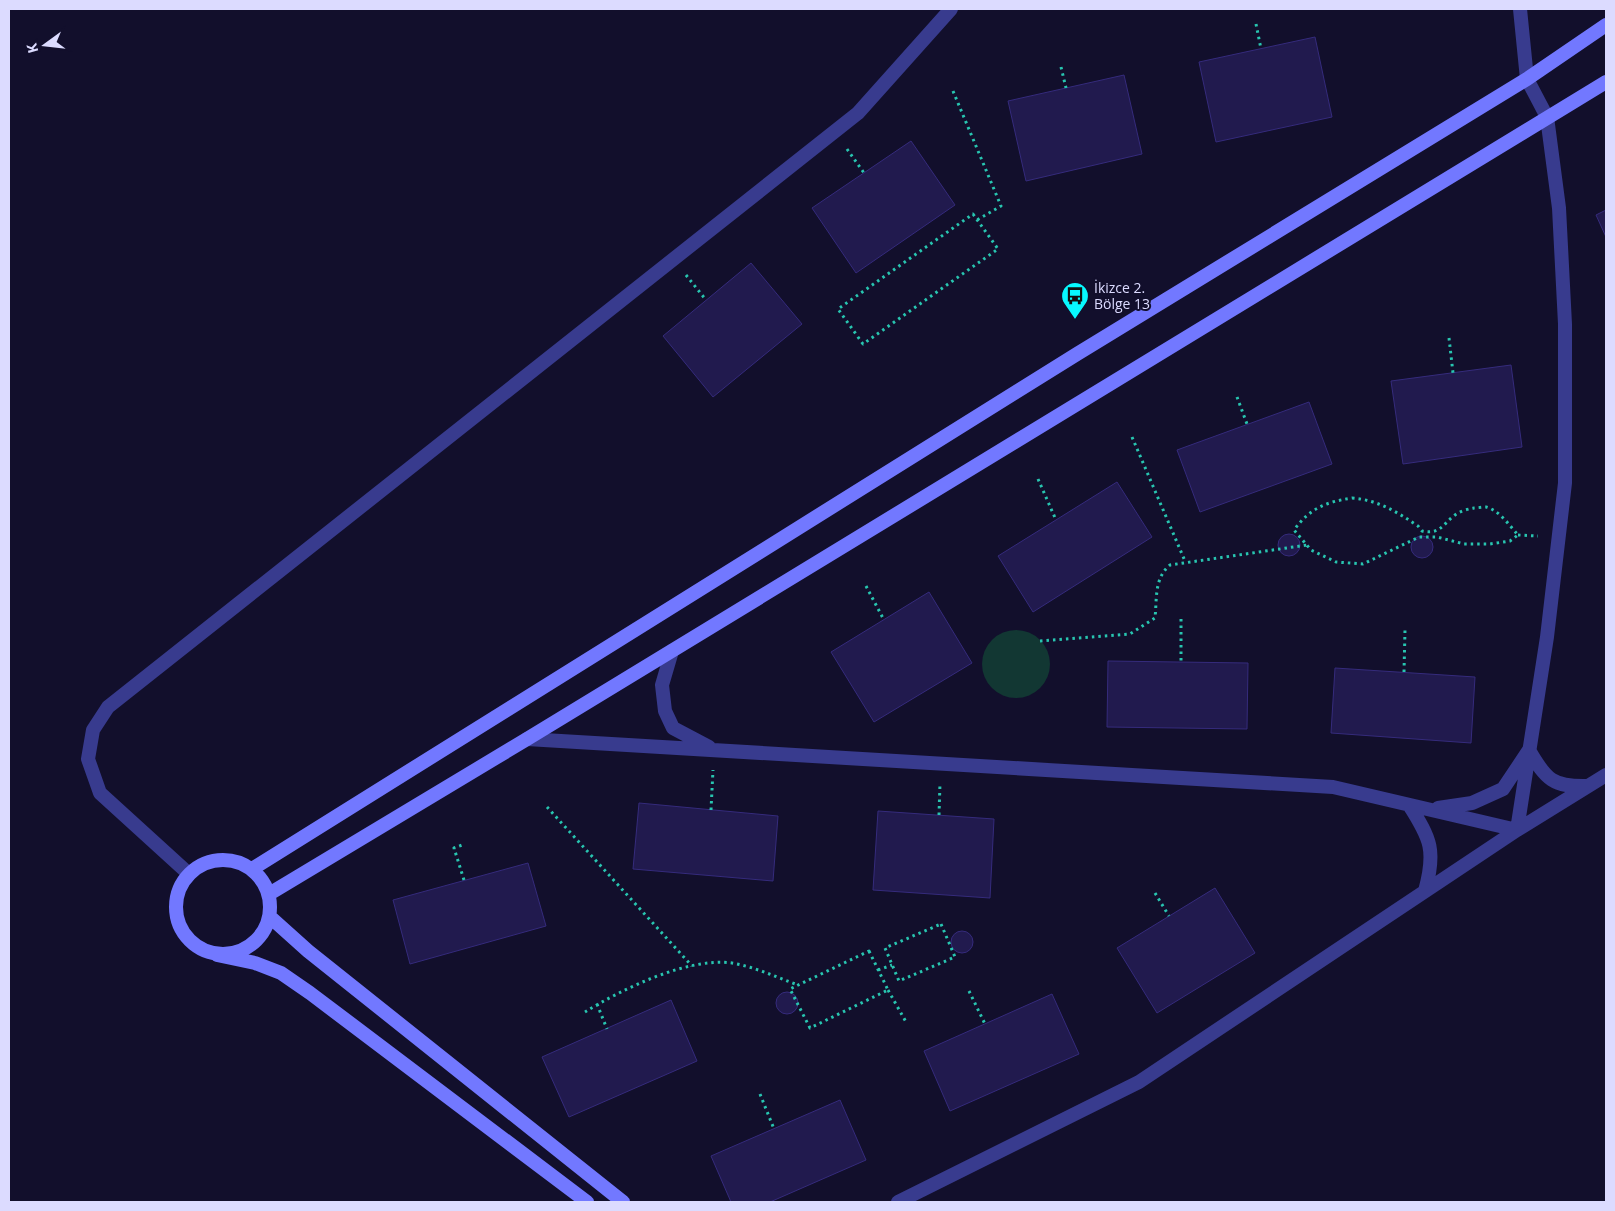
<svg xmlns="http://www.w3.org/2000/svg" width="1615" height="1211" font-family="'Open Sans',sans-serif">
	<rect width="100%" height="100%" fill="#120f2c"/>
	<path fill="#123733" d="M982 664a34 34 0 1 1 68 0a34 34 0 1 1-68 0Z"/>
	<path fill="#211a4e" stroke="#352b7c" d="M1315,37L1332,117L1216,142L1199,62Z
		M1124,75L1142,154L1026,181L1008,101Z
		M911,141L955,205L856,273L812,208Z
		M1606,210V237L1596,215Z
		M751,263L802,324L713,397L663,336Z
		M1511,365L1522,447L1403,464L1391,381Z
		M1309,402L1332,464L1200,512L1177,450Z
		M1117,482L1152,537L1033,612L998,556Z
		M1278 545a11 11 0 1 1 22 0a11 11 0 1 1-22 0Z
		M1411 547a11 11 0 1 1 22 0a11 11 0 1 1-22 0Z
		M929,592L972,663L874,722L831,652Z
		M1108,661L1248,663L1247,729L1107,727Z
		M1335,668L1475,677L1471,743L1331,733Z
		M639,803L778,816L773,881L633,869Z
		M878,811L994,819L990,898L873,890Z
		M528,863L546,926L410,964L393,900Z
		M1215,888L1255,953L1157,1013L1117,948Z
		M951 942a11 11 0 1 1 22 0a11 11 0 1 1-22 0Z
		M776 1003a11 11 0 1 1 22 0a11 11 0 1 1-22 0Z
		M1052,994L1079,1054L950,1111L924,1051Z
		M671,1000L697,1061L569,1117L542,1057Z
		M840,1100L866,1160L770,1202H731L711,1156Z"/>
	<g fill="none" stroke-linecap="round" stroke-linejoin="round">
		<path stroke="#28c5b0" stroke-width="3" stroke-dasharray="2.5 4" stroke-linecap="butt" d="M1256,24L1261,49
			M1061,67L1066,88
			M953,91L1001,206L977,220
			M847,149L864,173
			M973,214L998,249L863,344L838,309Z
			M686,275L706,300
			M1449,338L1453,373
			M1237,397L1247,424
			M1132,437L1185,561
			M1038,479L1056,520
			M1352,498C1378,500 1397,512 1418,526L1422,531C1440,535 1443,524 1455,515C1460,511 1468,509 1474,508C1477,508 1482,507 1486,507C1499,510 1510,526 1518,535L1510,541L1490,544H1464L1437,537H1419L1363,564L1336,562L1311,550L1294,530C1310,508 1326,502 1352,498Z
			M1518,535L1538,536
			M866,586L884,620
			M1181,619V662
			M1040,641L1130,634L1155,618C1157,599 1154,578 1170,565L1307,545
			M1404,672L1405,630
			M547,807L692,966
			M711,810L713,770
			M939,815L940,783
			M464,880L454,848L465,844
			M1155,893L1169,916
			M941,924L955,957L899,981L885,948Z
			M869,951L888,990L810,1028L790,989Z
			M878,970L892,965
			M888,990L906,1022
			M969,991L985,1024
			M597,1004L607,1029
			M585,1012C622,989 688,957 732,963C755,967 776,977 798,985
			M760,1094L774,1129"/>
		<path stroke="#383b8e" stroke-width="14" d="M672,651L662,685L665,711L673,728L709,747
			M527,739L1333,787L1517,830L1547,637L1565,483V324L1559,208L1547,117L1527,79L1520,9
			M1409,805C1431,839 1436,851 1425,891
			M1438,808L1472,803L1503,789L1529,750C1546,780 1553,787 1588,786
			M898,1202L1139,1082L1517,830L1606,775"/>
		<path stroke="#383b8e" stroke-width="14" d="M189,874L100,793L88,759L93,730L108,707L858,113L951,9"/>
		<path stroke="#7278ff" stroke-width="14" d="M176 907a47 47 0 1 1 94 0a47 47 0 1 1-94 0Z
			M252,869L1077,354L1527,79L1606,25
			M269,894L527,739L1606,82
			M269,916L308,951L623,1202
			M217,955L255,963L281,973L310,993L587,1202"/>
	</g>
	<defs>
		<symbol id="bus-pin" viewBox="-11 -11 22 30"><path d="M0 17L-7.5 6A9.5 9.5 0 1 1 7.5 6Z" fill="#07f9ff" stroke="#120f2c"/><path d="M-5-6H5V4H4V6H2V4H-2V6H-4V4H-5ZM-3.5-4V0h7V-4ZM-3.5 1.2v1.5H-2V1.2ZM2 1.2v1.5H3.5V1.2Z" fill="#111"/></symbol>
	</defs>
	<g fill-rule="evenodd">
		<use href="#bus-pin" x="1059" y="280" width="32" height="43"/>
	</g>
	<g text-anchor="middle" stroke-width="4" stroke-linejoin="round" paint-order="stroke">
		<g font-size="14" fill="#dcdbff" stroke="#120f2c" text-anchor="start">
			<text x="1094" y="293">İkizce 2.<tspan x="1094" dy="16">Bölge 13</tspan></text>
		</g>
	</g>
	<rect width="1615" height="1211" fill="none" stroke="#dcdbff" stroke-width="20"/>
	<g transform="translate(45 45) rotate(255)" stroke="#120f2c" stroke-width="4" paint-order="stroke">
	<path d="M0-4L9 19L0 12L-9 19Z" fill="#dcdbff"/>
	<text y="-8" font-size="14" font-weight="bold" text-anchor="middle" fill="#dcdbff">K</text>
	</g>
</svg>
